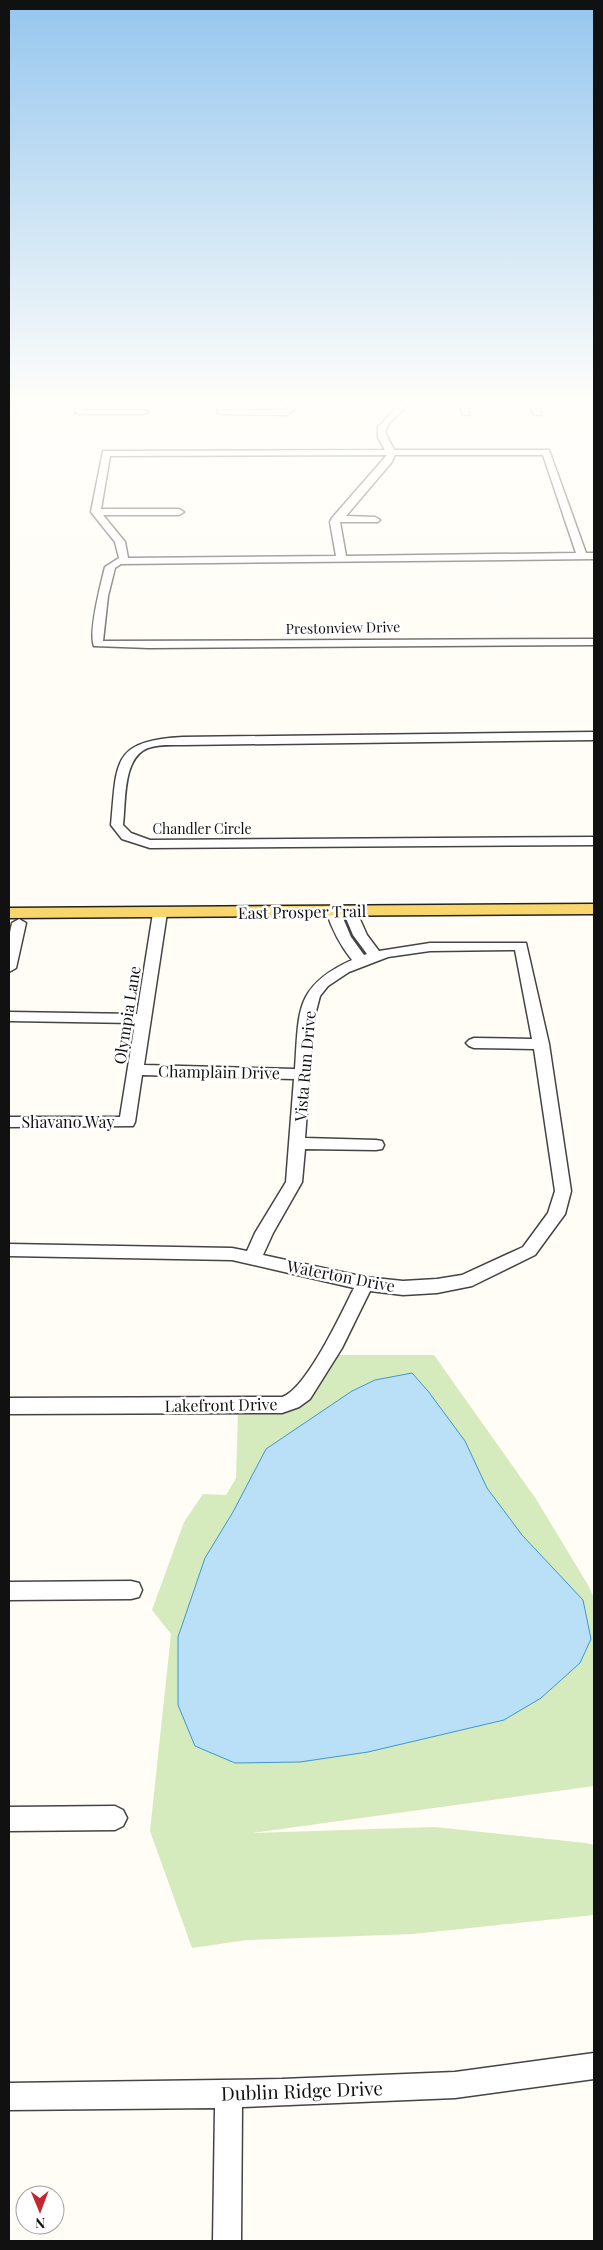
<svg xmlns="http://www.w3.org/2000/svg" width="603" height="2250" font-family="'Playfair Display',serif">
	<rect width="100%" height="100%" fill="#fffdf5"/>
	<path fill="#d5ebbd" d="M336,1355H434L536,1499L588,1585L594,1598V1786L253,1833L435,1827L586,1843L594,1845V1915L413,1934L247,1940L192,1948L150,1831L171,1634L152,1610L184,1522L203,1494L226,1495L236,1478L238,1411L291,1410L306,1404Z"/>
	<path fill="#b9e0f7" stroke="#3f96cf" d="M412,1373L428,1391L465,1441L487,1488L522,1535L583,1600L591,1639L580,1663L541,1698L504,1720L368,1752L300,1762L235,1763L195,1746L178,1705V1637L205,1558L233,1512L266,1449L352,1391L375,1380Z"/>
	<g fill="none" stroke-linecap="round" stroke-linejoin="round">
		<defs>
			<path id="minor" d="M77,405H85L84,410H144L148,412L144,414H79L75,412Z
				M218,405H226L225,410H285L290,405H299L287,415L221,414L217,412Z
				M399,405H408L389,423L385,432L394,450H549L586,553H594V559L121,564L115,568L108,596L103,641L594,639V645L149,648L94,646C88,633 101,583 105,567L119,558L115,542L91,512L103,451L385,450L378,438V427ZM387,455L332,518L330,522L336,556L128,558L125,542L103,515H179L184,512L179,509H101L110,456ZM395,455H543L576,553L346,556L340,522H378L380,520L375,517L346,516L391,463Z
				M460,405H468L469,415H463Z
				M529,405H537L541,413L540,415H534Z
				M594,732V740L183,745C172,745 159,744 148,748C122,758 126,802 123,825L131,833L150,840L594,837V845L150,848L122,839L111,825C117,762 111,741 183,737Z
				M333,907L340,911L351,937L364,955L367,954L353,935L343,911L345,908H355L367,935L379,951L430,943H526L549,1044L571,1191L565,1214L535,1255L472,1286L437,1293L403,1295L370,1291L342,1348L310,1399L299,1407L282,1413L9,1414V1398L282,1397C306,1390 342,1312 354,1288L232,1260L9,1256V1244L232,1248L247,1251L255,1233L286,1182L294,1079L142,1075L135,1122L133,1126L9,1127V1117H120L135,1023L9,1021V1012L137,1014L153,913L160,909L167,913L144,1065L295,1069C299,1012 294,986 352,960C340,945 332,929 326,911ZM515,950L532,1039L474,1038L469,1040L466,1043L469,1046L474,1048L534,1049L555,1191L548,1213L523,1247L462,1275L437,1279L403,1281L365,1277L263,1255L273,1233L302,1182L305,1149L376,1150L382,1149L384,1145L382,1141L376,1140L305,1138L314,1019L320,996L328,986L349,972L388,957L430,951Z
				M19,919L26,923L16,968L9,972V937L12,923Z
				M131,1581L139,1583L142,1590L139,1597L131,1599L9,1600V1582Z
				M115,1806L123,1810L127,1818L123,1826L115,1830L9,1831V1807Z
				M594,2053V2079L455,2098L242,2107L241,2241H213L215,2108L9,2110V2083L282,2079L455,2072Z"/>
			<path id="major" d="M594,904V914L9,918V908Z"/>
		</defs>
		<use href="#minor" stroke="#444" stroke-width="3"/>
		<use href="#major" stroke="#222" stroke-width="3"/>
		<use href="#minor" fill="#fff" fill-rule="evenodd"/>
		<use href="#major" fill="#f9d66b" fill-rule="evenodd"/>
	</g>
	<linearGradient id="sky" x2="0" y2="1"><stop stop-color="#95c6ee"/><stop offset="0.56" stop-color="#fffefa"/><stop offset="1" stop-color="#fffefa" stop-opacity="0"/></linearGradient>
	<rect width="603" height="720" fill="url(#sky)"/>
	<g text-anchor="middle" stroke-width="5" stroke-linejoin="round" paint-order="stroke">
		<g font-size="14" fill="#111" stroke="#fff">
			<text transform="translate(343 628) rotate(-1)" y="5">Prestonview Drive</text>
			<text x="202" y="834">Chandler Circle</text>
		</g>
		<g font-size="16" fill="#111" stroke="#fff">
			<text transform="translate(302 912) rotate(-1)" y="6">East Prosper Trail</text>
			<text transform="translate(127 1015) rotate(-81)" y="6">Olympia Lane</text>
			<text transform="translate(305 1066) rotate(-85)" y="6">Vista Run Drive</text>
			<text transform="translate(219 1072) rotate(1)" y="6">Champlain Drive</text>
			<text x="68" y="1128">Shavano Way</text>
			<text transform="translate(341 1276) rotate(11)" y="6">Waterton Drive</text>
			<text transform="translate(221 1405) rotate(-1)" y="6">Lakefront Drive</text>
		</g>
		<g font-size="19" fill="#111" stroke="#fff">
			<text transform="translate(302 2091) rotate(-2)" y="7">Dublin Ridge Drive</text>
		</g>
	</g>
	<rect width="603" height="2250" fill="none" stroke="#111111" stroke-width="20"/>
	<g transform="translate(40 2210) rotate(179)"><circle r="24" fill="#ffffff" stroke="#a0a0a0"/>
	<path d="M0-4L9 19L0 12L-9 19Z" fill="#c4262e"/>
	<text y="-8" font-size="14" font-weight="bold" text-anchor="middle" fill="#111111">N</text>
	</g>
</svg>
